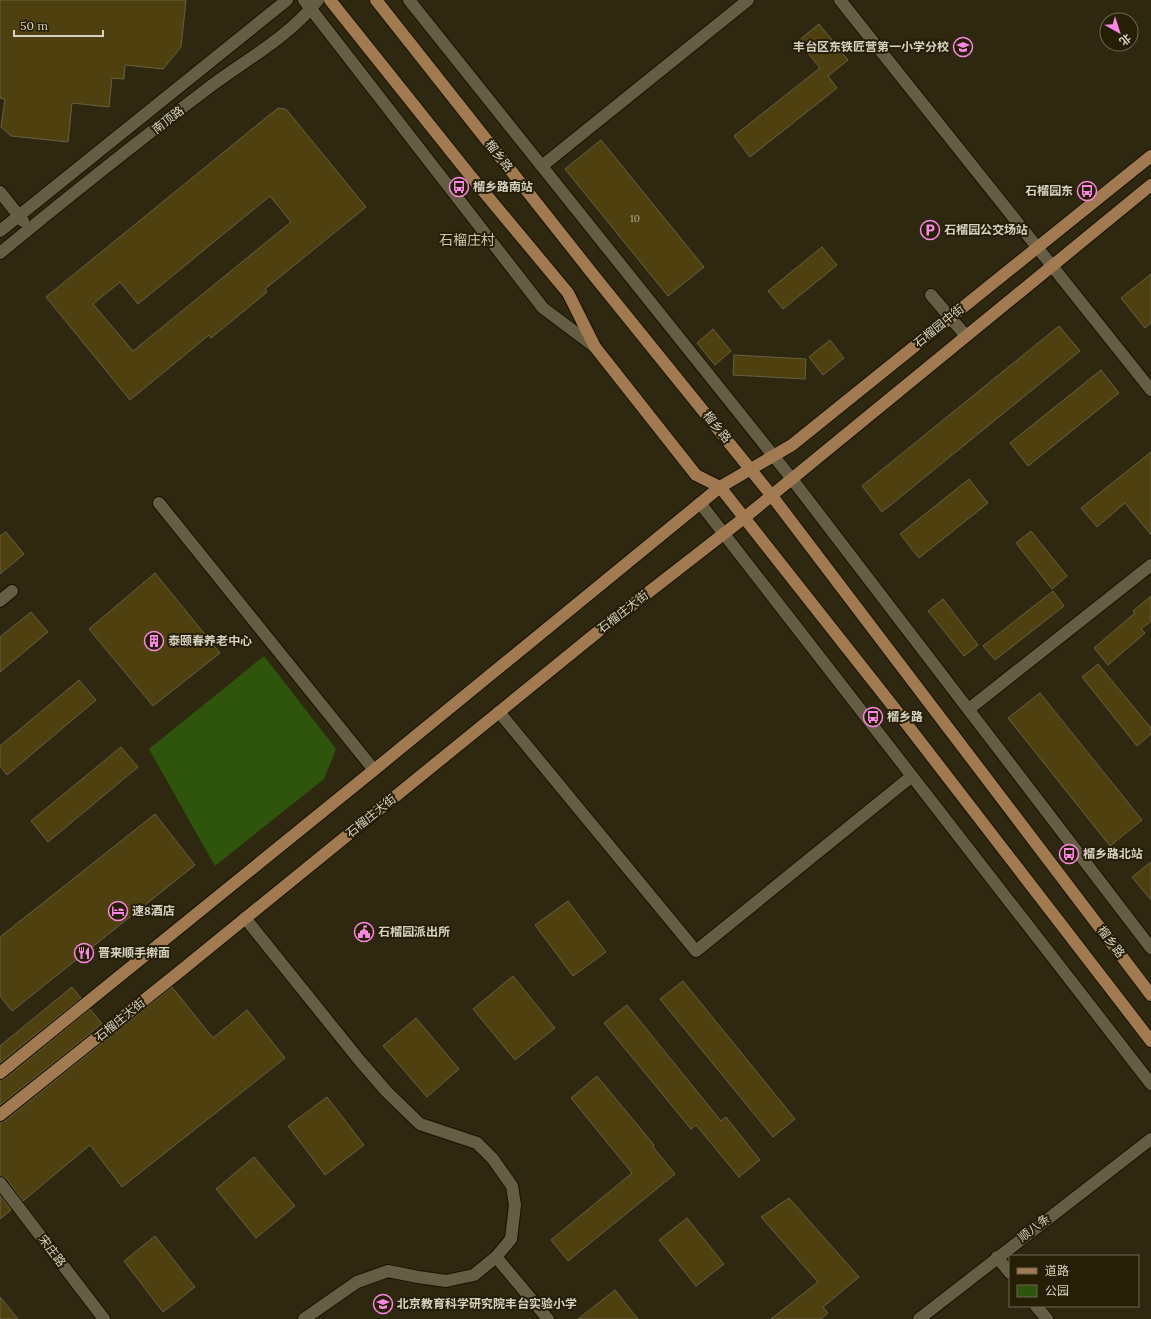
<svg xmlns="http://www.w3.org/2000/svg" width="1151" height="1319" font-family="Lora,'Noto Sans SC',serif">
	<rect width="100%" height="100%" fill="#2f2810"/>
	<path fill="#2f550c" d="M264,656L336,749L324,779L215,866L149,749Z"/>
	<path fill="#4f410f" stroke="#676045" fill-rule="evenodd" d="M0,0H186L181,47L163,69L125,65L124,79L112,78L109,107L72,103L68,142L11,136L1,127L5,99L0,98Z
		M819,24L848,60L828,76L837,88L750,157L734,136L820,68L798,41Z
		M278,108L286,109L366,207L265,289L267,292L211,338L209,335L130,400L46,297ZM270,196L291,222L133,351L93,304L120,282L138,304Z
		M601,140L704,267L668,296L565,169Z
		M822,247L837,265L783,309L768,291Z
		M1151,274V323L1145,328L1121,298Z
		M1059,326L1080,351L882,512L862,486Z
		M713,329L731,351L715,365L697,343Z
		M830,340L844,358L823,375L809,357Z
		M734,355L806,359L805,379L733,375Z
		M1101,370L1119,393L1028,466L1010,443Z
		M1151,452V535L1125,503L1097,527L1081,508Z
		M969,479L988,503L919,558L900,534Z
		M1031,531L1067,576L1052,589L1016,543Z
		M6,532L24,554L0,574V536Z
		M155,573L220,653L153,706L89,629Z
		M1053,591L1064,606L995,660L983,646Z
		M1151,596V621L1141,629L1145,633L1108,665L1094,648L1135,613L1133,611Z
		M943,599L978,645L964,656L928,611Z
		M31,612L48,632L0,672V637Z
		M1098,664L1151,728V734L1137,746L1082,677Z
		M79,680L96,700L7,775L0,766V746Z
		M1040,693L1142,820L1110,846L1008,718Z
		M121,747L138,767L48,842L31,821Z
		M155,814L195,865L12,1011L0,996V937Z
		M1151,862V900L1132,877Z
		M568,901L606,952L573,976L535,925Z
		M513,976L555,1028L515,1060L473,1009Z
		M683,981L795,1119L773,1137L660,999Z
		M72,987L81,998L0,1063V1046Z
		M172,987L213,1038L247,1010L285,1058L122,1187L90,1145L23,1201L6,1178L0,1176V1122L5,1121Z
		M627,1005L721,1121L726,1117L760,1160L739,1177L696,1125L691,1129L604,1023Z
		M90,1009L102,1024L0,1105V1080L5,1079Z
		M416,1018L459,1069L427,1097L383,1046Z
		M597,1076L654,1145L653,1147L675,1174L568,1261L551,1240L632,1173L571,1098Z
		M327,1097L364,1145L325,1175L288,1126Z
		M254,1157L295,1206L256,1238L216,1189Z
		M0,1195L11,1210L0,1219Z
		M789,1198L859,1277L823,1307L828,1313L821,1319H771L818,1282L761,1217Z
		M687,1218L724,1264L696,1286L659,1240Z
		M155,1236L195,1287L163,1312L124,1261Z
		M615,1290L638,1319H578Z
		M0,1297L18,1319H0Z"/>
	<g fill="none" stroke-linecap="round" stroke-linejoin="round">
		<defs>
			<path id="minor" d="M304,0L543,308L595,347
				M409,0L792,479L1151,948
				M840,0L1151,390
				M542,166L748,0
				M0,192L23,221
				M0,231L287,0
				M0,253C68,197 137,142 207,89C245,60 288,38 318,0
				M931,295L966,336
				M159,503L374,770
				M700,503L1151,1084
				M0,601L12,591
				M969,709L1151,565
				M499,712L696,951L912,776
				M245,918L360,1061L387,1092L420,1124L477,1143L493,1159L512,1186L515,1205L511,1239L496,1257L474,1275L446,1281L418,1277L388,1271L357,1282L304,1319
				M0,1183L104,1319
				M496,1257L548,1319
				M997,1257L1010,1273
				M1036,1306L1047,1319
				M919,1319L1151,1139"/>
			<path id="major" d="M330,0L469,174L568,293L595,347L696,475L720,487L892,705L1151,1041
				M376,0L595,277L772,496L1151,995
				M0,1073L374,770L720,487L792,445L1151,156
				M0,1115L178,973L600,630L744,518L1151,185"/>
		</defs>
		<use href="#minor" stroke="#181100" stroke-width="14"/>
		<use href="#major" stroke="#181100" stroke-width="14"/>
		<use href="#minor" stroke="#665e44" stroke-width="12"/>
		<use href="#major" stroke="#a17a51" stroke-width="12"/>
	</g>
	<defs>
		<symbol id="school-ring" viewBox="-11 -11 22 22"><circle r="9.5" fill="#261f06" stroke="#fb87e5" stroke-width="1.5"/><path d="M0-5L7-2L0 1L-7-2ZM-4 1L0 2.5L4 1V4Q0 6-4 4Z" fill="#fb87e5"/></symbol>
		<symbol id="bus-ring" viewBox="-11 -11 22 22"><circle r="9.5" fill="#261f06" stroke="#fb87e5" stroke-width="1.5"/><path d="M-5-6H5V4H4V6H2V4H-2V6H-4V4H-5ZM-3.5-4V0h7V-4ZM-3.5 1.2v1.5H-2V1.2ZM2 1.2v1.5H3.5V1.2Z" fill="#fb87e5"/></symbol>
		<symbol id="parking-ring" viewBox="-11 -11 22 22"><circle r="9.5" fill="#261f06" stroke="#fb87e5" stroke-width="1.5"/><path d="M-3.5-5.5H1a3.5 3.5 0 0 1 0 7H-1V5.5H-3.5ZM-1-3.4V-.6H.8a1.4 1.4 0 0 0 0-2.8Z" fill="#fb87e5"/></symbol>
		<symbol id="building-ring" viewBox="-11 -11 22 22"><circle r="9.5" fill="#261f06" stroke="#fb87e5" stroke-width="1.5"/><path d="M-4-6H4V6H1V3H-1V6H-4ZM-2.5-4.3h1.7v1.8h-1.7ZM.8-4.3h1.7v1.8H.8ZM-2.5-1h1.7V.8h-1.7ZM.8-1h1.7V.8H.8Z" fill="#fb87e5"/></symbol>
		<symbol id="hotel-ring" viewBox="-11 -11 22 22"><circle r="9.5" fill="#261f06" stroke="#fb87e5" stroke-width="1.5"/><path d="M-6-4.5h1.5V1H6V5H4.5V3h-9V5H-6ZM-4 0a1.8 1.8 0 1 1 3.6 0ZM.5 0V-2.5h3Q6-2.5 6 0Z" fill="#fb87e5"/></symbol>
		<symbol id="civic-ring" viewBox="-11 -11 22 22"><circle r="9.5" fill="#261f06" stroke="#fb87e5" stroke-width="1.5"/><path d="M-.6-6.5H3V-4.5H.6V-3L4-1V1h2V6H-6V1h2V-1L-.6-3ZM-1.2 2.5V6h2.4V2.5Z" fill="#fb87e5"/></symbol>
		<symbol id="restaurant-ring" viewBox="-11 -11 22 22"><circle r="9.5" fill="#261f06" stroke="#fb87e5" stroke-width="1.5"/><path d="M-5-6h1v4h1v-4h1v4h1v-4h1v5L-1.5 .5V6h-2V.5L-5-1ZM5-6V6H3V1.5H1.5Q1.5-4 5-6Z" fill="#fb87e5"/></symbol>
	</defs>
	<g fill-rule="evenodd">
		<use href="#school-ring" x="952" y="36" width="22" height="22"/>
		<use href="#bus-ring" x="448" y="176" width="22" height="22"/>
		<use href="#bus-ring" x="1076" y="180" width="22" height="22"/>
		<use href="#parking-ring" x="919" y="219" width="22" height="22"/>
		<use href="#building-ring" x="143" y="630" width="22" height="22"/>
		<use href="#bus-ring" x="862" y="706" width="22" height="22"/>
		<use href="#bus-ring" x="1058" y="843" width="22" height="22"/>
		<use href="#hotel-ring" x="107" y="900" width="22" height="22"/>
		<use href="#civic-ring" x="353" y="921" width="22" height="22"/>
		<use href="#restaurant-ring" x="73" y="942" width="22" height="22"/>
		<use href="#school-ring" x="372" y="1293" width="22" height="22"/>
	</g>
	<g text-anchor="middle" stroke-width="4" stroke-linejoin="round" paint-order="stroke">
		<g font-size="10" fill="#b4ae96">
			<text x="635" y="222">10</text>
		</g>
		<g font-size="12" font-weight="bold" fill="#d6d2c3" stroke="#261f06" text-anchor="start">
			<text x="949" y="51" text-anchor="end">丰台区东铁匠营第一小学分校</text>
			<text x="473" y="191">榴乡路南站</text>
			<text x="1073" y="195" text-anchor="end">石榴园东</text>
			<text x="944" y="234">石榴园公交场站</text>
			<text x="168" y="645">泰颐春养老中心</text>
			<text x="887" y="721">榴乡路</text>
			<text x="1083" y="858">榴乡路北站</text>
			<text x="132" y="915">速8酒店</text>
			<text x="378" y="936">石榴园派出所</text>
			<text x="98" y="957">晋来顺手擀面</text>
			<text x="397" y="1308">北京教育科学研究院丰台实验小学</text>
		</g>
		<g font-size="12" fill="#d6d2c3" stroke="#261f06">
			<text transform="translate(168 120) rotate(-38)" y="4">南顶路</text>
			<text transform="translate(499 156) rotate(52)" y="4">榴乡路</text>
			<text transform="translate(939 326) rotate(-39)" y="4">石榴园中街</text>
			<text transform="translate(717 427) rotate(51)" y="4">榴乡路</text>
			<text transform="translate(623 612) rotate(-38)" y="4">石榴庄大街</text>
			<text transform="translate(371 816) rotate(-39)" y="4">石榴庄大街</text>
			<text transform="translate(1111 942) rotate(53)" y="4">榴乡路</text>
			<text transform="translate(120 1020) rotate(-39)" y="4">石榴庄大街</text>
			<text transform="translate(1034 1228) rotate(-38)" y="4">顺八条</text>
			<text transform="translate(52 1251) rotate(53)" y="4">宋庄路</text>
		</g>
		<g font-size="14" fill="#cec6a9" stroke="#261f06">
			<text x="467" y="245">石榴庄村</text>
		</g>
	</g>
	<rect x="1009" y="1255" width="130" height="52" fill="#261f06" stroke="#6c6752"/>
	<rect x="1017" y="1268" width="20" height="6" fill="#a17a51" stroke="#6c6752"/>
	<text x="1045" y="1275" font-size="12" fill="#d6d2c3">道路</text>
	<rect x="1017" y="1285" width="20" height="12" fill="#2f550c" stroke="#6c6752"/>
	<text x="1045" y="1295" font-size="12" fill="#d6d2c3">公园</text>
	<g transform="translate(1119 32) rotate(141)"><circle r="19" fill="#261f06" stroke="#6c6752"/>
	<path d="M0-3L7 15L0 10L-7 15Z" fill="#fb87e5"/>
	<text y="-6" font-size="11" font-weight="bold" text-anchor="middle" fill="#d6d2c3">北</text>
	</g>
	<path d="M14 30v6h89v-6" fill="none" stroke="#d6d2c3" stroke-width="2"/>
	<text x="20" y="30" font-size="12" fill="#d6d2c3" stroke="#261f06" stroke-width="3" paint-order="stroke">50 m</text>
</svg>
